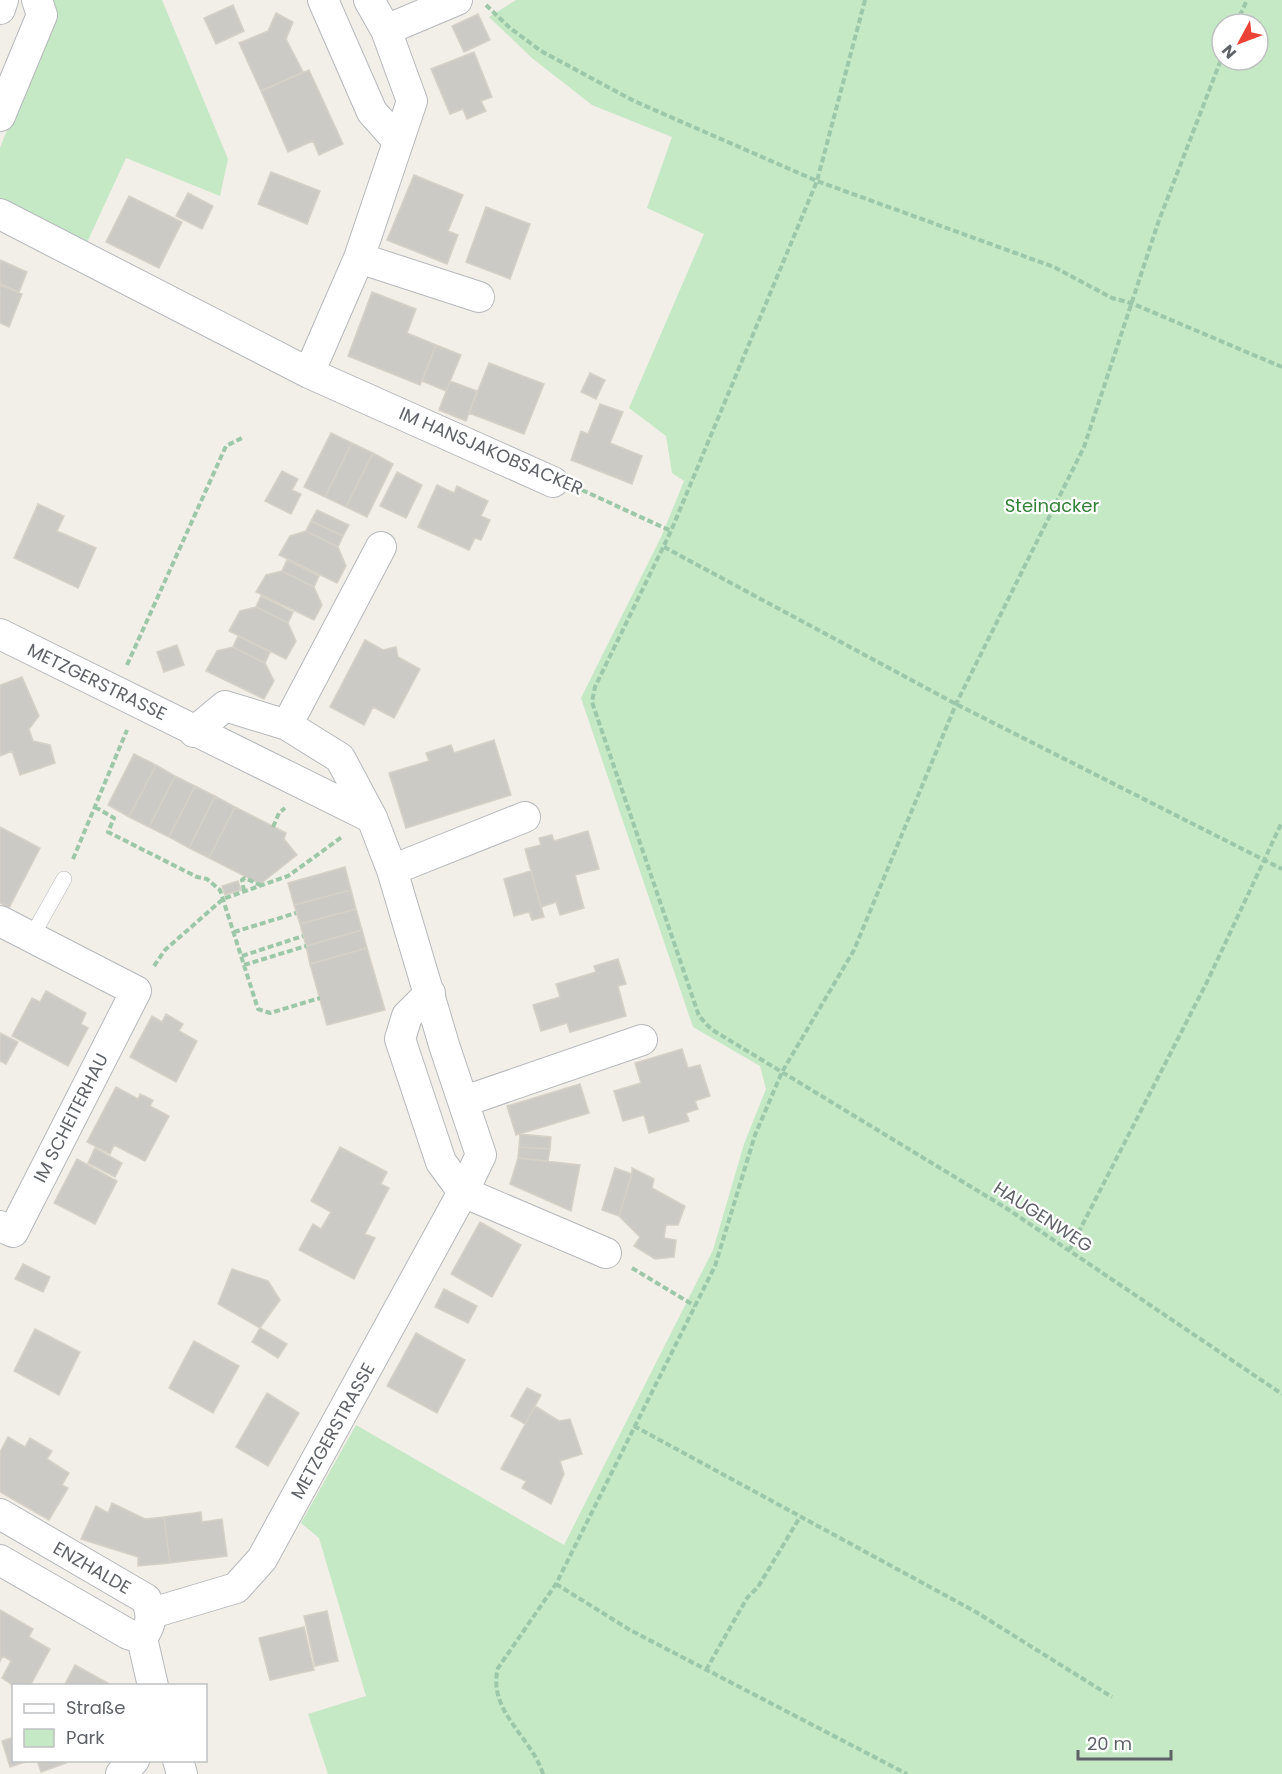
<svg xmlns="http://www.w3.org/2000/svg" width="1282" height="1774" font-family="Poppins,sans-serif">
	<rect width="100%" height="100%" fill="#f1efe8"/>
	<path fill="#c5e8c5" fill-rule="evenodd" d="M53,0H162L228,159L220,196L126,158L84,249L0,204V148L56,7Z
		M516,0H1282V1774H328L308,1714L366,1696L319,1538L301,1523L356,1425L564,1545L713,1250L744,1144L766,1089L760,1066L693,1027L581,698L662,535L684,481L672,473L666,436L629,408L704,234L647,208L672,137L592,105L532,58L489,17ZM1222,24H1258V60H1222Z"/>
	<path fill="#cccac5" stroke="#d6d1c6" stroke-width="1.5" d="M233,5L244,31L216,44L204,18Z
		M276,13L293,22L286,39L303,72L261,91L239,43L268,31Z
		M478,14L490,40L464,52L452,26Z
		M474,52L492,97L481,101L486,111L467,119L463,109L450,114L431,69Z
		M309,70L343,144L319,155L313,141L288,152L261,91Z
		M271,172L320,191L307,224L258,204Z
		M414,175L463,195L448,231L458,235L447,264L387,240Z
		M188,193L213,206L202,229L176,216Z
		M129,196L182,222L159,268L106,242Z
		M486,207L530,224L510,279L466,262Z
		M0,260L27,272L19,292L0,284Z
		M0,285L22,294L9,327L0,323Z
		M372,292L416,309L407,333L436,345L420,385L348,356Z
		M436,345L461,355L446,391L422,381Z
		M489,363L544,384L524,434L469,413Z
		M590,373L605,380L596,399L581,392Z
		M450,381L477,391L466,421L439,410Z
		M600,404L623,412L610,443L642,456L632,484L571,460L581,431L588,434Z
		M331,433L352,443L325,497L304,487Z
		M352,443L373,453L346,507L325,497Z
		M373,453L393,464L367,517L346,507Z
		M282,471L298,479L292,490L301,494L291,514L265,501Z
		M397,472L422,485L406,518L380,506Z
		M437,485L454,493L457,486L488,501L481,516L490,520L481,540L475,538L469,550L418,527Z
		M38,504L64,516L57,531L96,548L78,588L14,558Z
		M317,510L349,525L343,536L311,521Z
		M311,521L343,536L338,547L306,531Z
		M306,531L338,547L346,566L337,583L279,555L290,536Z
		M287,560L319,576L314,587L282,571Z
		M282,571L314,587L322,605L314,620L256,592L266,575Z
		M261,596L293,612L288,623L256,607Z
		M256,607L288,623L296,641L286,659L229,631L240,611Z
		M238,636L270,652L265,663L233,647Z
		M365,640L383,650L396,647L398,657L420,669L394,718L373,707L364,725L330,707Z
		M177,645L184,665L164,672L157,652Z
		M233,647L265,663L274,681L264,699L206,671L217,651Z
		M22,677L39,716L29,729L33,741L50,745L55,763L20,775L12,751L0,756V685Z
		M494,740L511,795L406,828L389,773L429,761L426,753L451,745L454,753Z
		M134,754L156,765L129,817L108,805Z
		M156,765L175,776L149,827L129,817Z
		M175,776L195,786L169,837L149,827Z
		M195,786L215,796L189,848L169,837Z
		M215,796L235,807L209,858L189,848Z
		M235,807L286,833L284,839L297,855L260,884L209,858Z
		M0,827L40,848L9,908L0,903Z
		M588,831L599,869L575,875L584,908L560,915L556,902L541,907L525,849L541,845L539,838L552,835L554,841Z
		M345,867L351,890L294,905L288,883Z
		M531,871L544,917L532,920L529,912L514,916L504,879Z
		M238,881L241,890L225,895L222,886Z
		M351,890L356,909L300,924L294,905Z
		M356,909L362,930L306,946L300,924Z
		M362,930L367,948L310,964L306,946Z
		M367,948L385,1010L327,1025L310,964Z
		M618,959L626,984L618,986L626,1016L570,1032L567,1023L541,1031L533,1005L560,997L556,984L596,972L594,966Z
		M46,991L86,1013L81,1024L88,1028L68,1066L12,1036L32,998L40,1002Z
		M166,1014L183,1024L179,1031L197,1041L176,1082L130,1057L152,1016L162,1022Z
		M0,1033L18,1042L6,1064L0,1061Z
		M682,1049L688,1068L700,1065L710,1096L695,1101L698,1109L686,1113L689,1121L649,1133L644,1115L623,1121L614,1091L641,1083L635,1063Z
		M580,1084L589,1113L516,1135L507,1106Z
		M116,1087L138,1099L140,1094L153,1100L150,1106L169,1116L145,1161L114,1145L110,1154L87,1142Z
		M520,1134L551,1137L550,1149L519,1147Z
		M340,1147L387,1172L381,1184L389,1188L365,1234L375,1238L354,1279L299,1250L313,1224L321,1229L331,1212L311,1201Z
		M519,1147L550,1149L548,1161L518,1158Z
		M95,1148L122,1163L115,1177L88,1163Z
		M518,1158L580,1165L571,1211L510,1184Z
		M77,1159L117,1181L95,1224L54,1203Z
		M615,1168L632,1174L619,1216L602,1210Z
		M632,1168L654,1179L652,1188L685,1206L678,1225H666L664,1238L676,1240L674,1257L655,1259L634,1246L640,1237L619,1216L632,1174Z
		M480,1222L521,1245L492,1297L451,1274Z
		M23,1264L50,1277L43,1292L15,1279Z
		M232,1269L268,1281L280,1300L260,1328L218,1304Z
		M444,1289L477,1306L468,1323L435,1307Z
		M260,1328L287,1344L278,1358L252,1342Z
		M35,1329L80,1352L59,1395L14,1371Z
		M416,1333L465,1360L437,1413L387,1386Z
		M194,1341L239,1366L213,1413L169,1388Z
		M527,1388L541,1395L525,1424L511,1416Z
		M267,1393L299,1413L268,1466L236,1447Z
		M535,1406L559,1421L570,1419L582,1454L560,1461L564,1474L551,1504L522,1488L526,1481L501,1469Z
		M8,1437L25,1447L30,1438L52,1451L47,1459L69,1473L62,1485L68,1488L49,1520L0,1492V1452Z
		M112,1503L145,1519L164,1517L170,1563L138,1566V1557L81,1539L96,1506L108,1513Z
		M201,1512L202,1522L222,1519L227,1556L170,1563L164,1517Z
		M0,1610L33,1629L29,1637L50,1649L30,1686H14L2,1678L11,1661L3,1656L0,1661Z
		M327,1611L338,1661L315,1666L304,1616Z
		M304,1627L314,1670L270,1680L259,1638Z
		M75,1665L113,1686H64Z
		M14,1737V1760H31L10,1767L2,1741Z
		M37,1760H65L66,1763L41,1772Z"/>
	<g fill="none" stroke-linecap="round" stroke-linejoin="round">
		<defs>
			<path id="lane" d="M32,936L64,879"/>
			<path id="street" d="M323,0L372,112L398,141
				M0,9L3,0
				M386,30L457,0
				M0,116L42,15L37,0
				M0,214L309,373L553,482
				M359,258L479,297
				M309,373L359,258L412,101L386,30L369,0
				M0,634L372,818L392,870L445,1048L481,1155L463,1192L262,1559L236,1588L152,1613
				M287,725L381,547
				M194,732L225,706L287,725L340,758L372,818
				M392,870L525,817
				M0,921L136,991L13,1232L0,1226
				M430,993L407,1016L400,1039L441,1162L463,1192L606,1253
				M465,1101L642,1040
				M0,1514L146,1599C153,1616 152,1623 142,1638
				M0,1560L128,1634L142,1638L153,1686
				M178,1760L182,1774
				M121,1774L134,1760"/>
		</defs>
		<use href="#lane" stroke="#b5b8bc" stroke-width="16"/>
		<use href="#street" stroke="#b5b8bc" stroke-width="32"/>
		<path stroke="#9cc7a9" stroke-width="4" stroke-dasharray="6 3" stroke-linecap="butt" d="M865,0L817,181L671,531L595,687L592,702L699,1016L711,1029L1006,1208L1282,1394
			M486,5L510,28L541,51L634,101L817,181L1054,267L1112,298L1131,303L1282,367
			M1236,24L1247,0
			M582,490L671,531
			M664,547L956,704L1282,869
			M127,665L226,446L242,438
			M95,807L114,818L108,832L197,877L207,879L220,890L258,1009L270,1013L320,998
			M273,827L279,813L285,808
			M73,859L127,730
			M244,891L242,880L245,878L260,885
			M234,932L296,913
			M242,956L303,936
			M244,965L306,946
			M154,966L165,950L223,899L288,876L342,837
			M1070,1249L1207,982L1282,822
			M632,1268L695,1306
			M634,1426L976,1612L1112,1697
			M556,1584L630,1630L907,1774
			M706,1670L747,1598L758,1587L800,1517
			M543,1774C531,1736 487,1711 498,1668L556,1584L715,1266L755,1135L782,1072L854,950L956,704L1084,447L1158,223L1222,57"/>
		<use href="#lane" stroke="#fff" stroke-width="15"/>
		<use href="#street" stroke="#fff" stroke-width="30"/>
	</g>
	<g text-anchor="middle" stroke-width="4.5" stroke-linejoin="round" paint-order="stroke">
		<g font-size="18" fill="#5f6368" stroke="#fff">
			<text transform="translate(491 451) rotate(23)" y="6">IM HANSJAKOBSACKER</text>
			<text transform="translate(97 682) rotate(26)" y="6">METZGERSTRASSE</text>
			<text transform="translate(71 1118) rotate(-63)" y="6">IM SCHEITERHAU</text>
			<text transform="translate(1043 1217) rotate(33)" y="6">HAUGENWEG</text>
			<text transform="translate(333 1431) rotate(-61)" y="6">METZGERSTRASSE</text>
			<text transform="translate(92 1568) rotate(30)" y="6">ENZHALDE</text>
		</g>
		<g font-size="18" fill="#348238" stroke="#fff">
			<text x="1052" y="512">Steinacker</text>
		</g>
	</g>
	<rect x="12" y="1684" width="195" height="78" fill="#ffffff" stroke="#bfc1c3" stroke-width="1.5"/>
	<rect x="24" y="1704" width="30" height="9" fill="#ffffff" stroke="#bfc1c3" stroke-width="1.5"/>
	<text x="66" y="1714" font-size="18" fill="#5f6368">Straße</text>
	<rect x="24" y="1729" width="30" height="18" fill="#c5e8c5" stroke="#bfc1c3" stroke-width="1.5"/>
	<text x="66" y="1744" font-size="18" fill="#5f6368">Park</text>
	<g transform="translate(1240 42) rotate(229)"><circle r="28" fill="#ffffff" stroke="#bfc1c3" stroke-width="1.5"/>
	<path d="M0-4.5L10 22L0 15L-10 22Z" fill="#ea4335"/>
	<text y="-9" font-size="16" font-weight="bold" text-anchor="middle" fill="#5f6368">N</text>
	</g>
	<path d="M1078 1750v9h93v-9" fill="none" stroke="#5f6368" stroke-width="3"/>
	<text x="1087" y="1750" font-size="18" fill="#5f6368" stroke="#ffffff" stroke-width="4.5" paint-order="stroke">20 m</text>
</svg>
